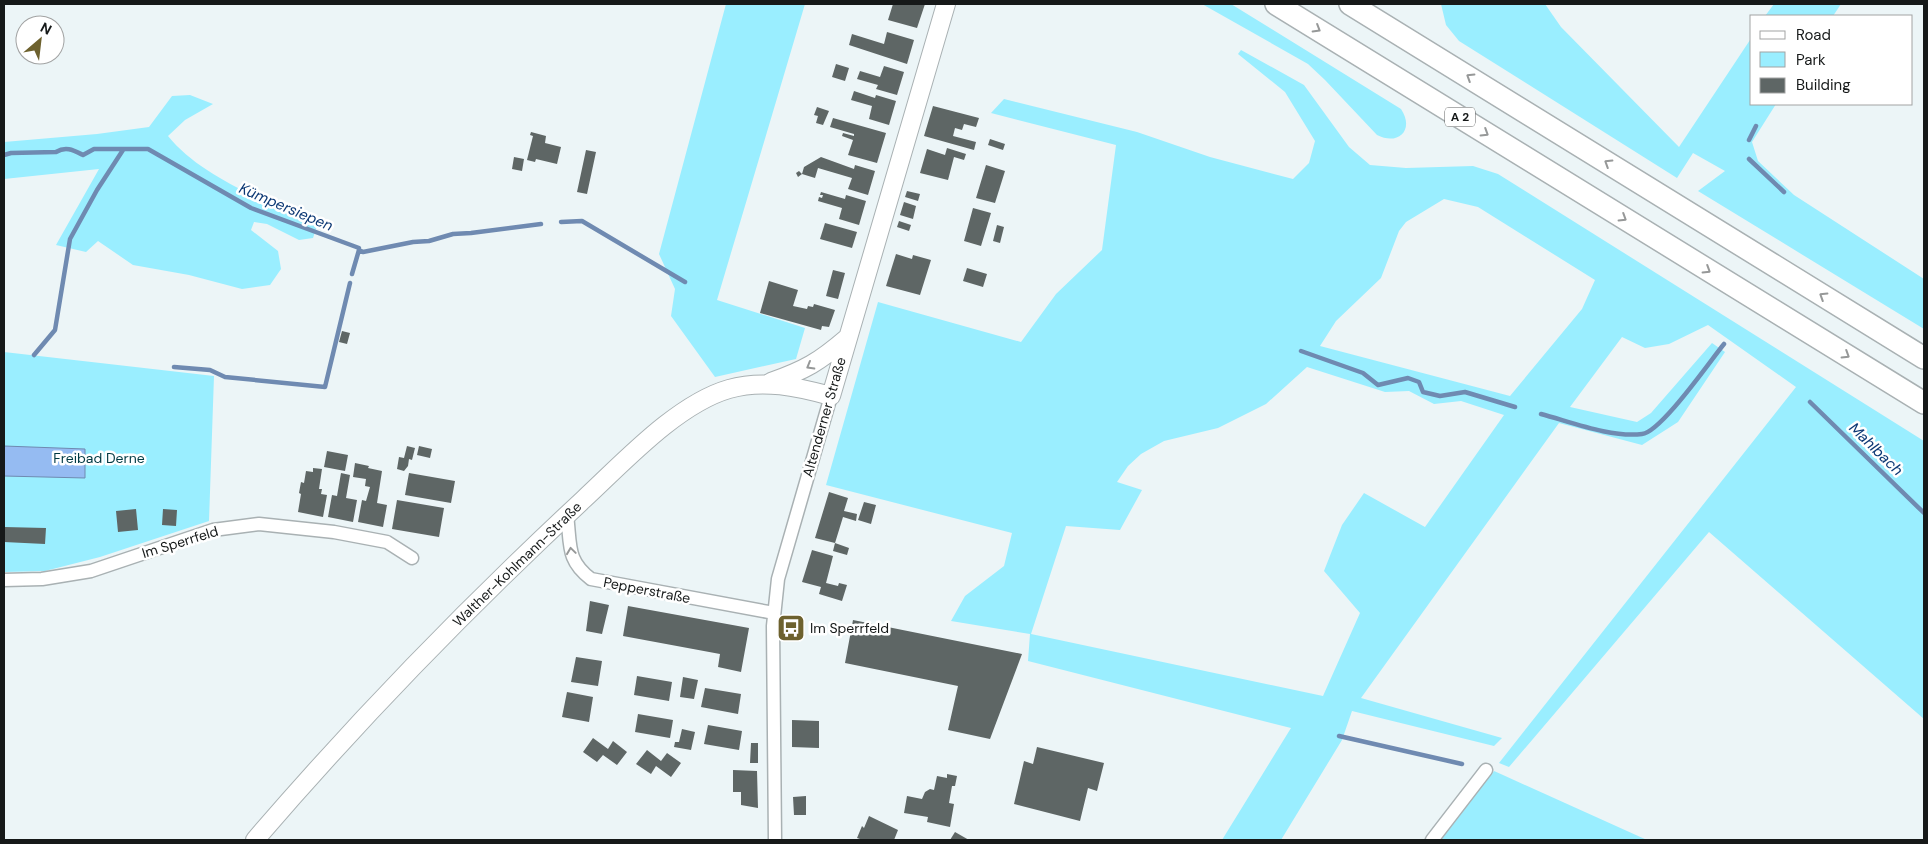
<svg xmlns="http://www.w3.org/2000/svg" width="1928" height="844" font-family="'DM Sans',sans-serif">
	<rect width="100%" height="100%" fill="#ecf5f7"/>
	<path fill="#9aeeff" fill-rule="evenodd" d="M726,4H805L717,300L805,328L796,359L715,377L671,316L675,289L659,254Z
		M1202,4H1231L1401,109C1415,130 1398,146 1377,135L1325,80L1308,64Z
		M1441,4H1545L1561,27L1679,147L1752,37V104H1776L1752,142L1758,161L1794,195L1924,279V329L1698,191L1725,171L1693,153L1677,178L1459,41L1446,25Z
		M1774,4H1841L1833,16H1765Z
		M1241,50L1304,85L1349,147L1370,165L1406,168L1473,166L1498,174L1924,441V719L1709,532L1509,767L1499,763L1796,387L1708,325L1669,344L1645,348L1622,337L1570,407L1637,422L1651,413L1712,343L1725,352L1678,422L1642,445L1559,423L1361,698L1502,738L1494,746L1352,711L1342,740L1281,840H1222L1291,728L1028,661L1030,634L951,621L965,596L1004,566L1012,533L826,485L878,302L1021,342L1056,294L1102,250L1116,145L991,113L1004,99L1137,132L1210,157L1293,179L1309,163L1315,141L1285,92L1238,54ZM1444,199L1478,207L1595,280L1582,309L1510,396L1320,346L1336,321L1381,278L1399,231L1406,222ZM1307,367L1385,392L1409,391L1434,404L1461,401L1504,415L1425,527L1364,493L1342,525L1324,571L1360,613L1323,696L1031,634L1066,526L1120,530L1142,490L1117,482L1128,466L1141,454L1164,441L1218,428L1266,404Z
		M190,95L213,104L185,120L168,136C202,178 268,202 318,223L313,238L299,240L267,224L254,222L251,230L278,251L281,269L270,285L242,289L189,275L133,265L98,241L86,252L56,245L99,169L4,179V142L97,134L149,127L172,96Z
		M4,352L214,376L209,521L100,557L45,571L4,572Z
		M1494,771L1503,775L1647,840H1441Z"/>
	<path fill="#95bbf2" stroke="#6f8ab1" d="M4,446L85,449V478L4,476Z"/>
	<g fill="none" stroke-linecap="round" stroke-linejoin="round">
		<path stroke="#6f8ab1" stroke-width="4.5" d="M1749,140L1756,126
			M4,155L11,153L56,152C66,146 73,150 83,155L94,149H148L251,208L359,248V250L363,252L413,242L429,241L453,234L471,233L541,224
			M1749,159L1784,192
			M561,222L582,221L685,282
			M352,274L359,250
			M1301,351L1363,373L1378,385L1408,378L1419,382L1423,392L1440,396L1465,392L1515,407
			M34,355L55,330L70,239L97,190L123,150
			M174,367L210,370L225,377L325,387L350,283
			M1810,402L1924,513
			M1541,414C1571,422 1612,438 1642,434C1661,432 1710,361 1724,344
			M1339,736L1462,764"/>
	</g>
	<path fill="#5e6665" d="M893,4H925L917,28L888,20Z
		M887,32L914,40L907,64L849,45L852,34L884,44Z
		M836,64L849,68L845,81L832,77Z
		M884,66L904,72L897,95L876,89L878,85L857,79L860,71L880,77Z
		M854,91L875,98L876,95L896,101L889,125L869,119L872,106L851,100Z
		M933,106L979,118L976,127L964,124L962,130L955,128L953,136L976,142L974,150L924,136Z
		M817,107L829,111L823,125L816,123L818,116L814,115Z
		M833,118L886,133L877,163L848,155L853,140L842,136L843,133L854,136V134L830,127Z
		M531,132L546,136L545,143L561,147L557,164L536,159L535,162L527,160L533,136L530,135Z
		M990,139L1005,144L1003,150L988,145Z
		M947,148L966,154L964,160L954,157L948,180L920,173L927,149L945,155Z
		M586,150L596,152L587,194L577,192Z
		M514,157L524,159L522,171L512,169Z
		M821,157L854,169L855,165L875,171L868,195L848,189L852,178L818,168L815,178L802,174L798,177L796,173L799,171L802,174L804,167Z
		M986,165L1005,171L995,203L976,198Z
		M907,191L920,194L918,201L905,197Z
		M821,192L845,199L846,195L866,201L859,225L839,219L842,208L818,201L819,197L822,198L823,195H820Z
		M904,202L916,206L913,219L900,215Z
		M973,208L991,213L981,246L964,241Z
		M899,221L911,225L909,231L897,227Z
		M825,223L857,232L852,248L820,239Z
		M997,225L1004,227L1000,243L993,241Z
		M896,254L912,259L913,255L931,260L920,295L886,286Z
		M967,268L987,274L983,287L963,281Z
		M833,270L845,273L838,299L826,296Z
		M769,281L798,290L793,306L807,309L808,306L813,307L814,304L835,310L829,327L822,326L821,330L760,313Z
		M342,331L350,333L347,344L339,342Z
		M407,446L415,448L412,460L409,459L408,466L404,471L397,469L399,457L404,458Z
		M419,446L432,449L430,458L417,455Z
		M327,451L348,455L345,471L324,467Z
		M355,463L369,466L368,468L382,471L377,503L387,505L383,527L358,522L362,500L366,501L370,487L365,486L366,479L353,477Z
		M313,468L322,469L319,489H322L321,494L327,495L323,517L298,512L301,494L299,493L301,482L304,483L306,471L313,472Z
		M341,473L350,475L346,498L357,500L353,522L328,517L332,495L337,496Z
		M409,473L455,481L451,503L405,495Z
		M829,492L848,498L844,511L857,514L856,521L843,517L835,543L815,538Z
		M397,500L444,508L439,537L392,529Z
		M864,502L876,505L871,524L858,520Z
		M136,509L138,530L118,532L116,511Z
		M163,509L177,510L176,526L162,525Z
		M4,527L46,528L45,544L4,542Z
		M835,543L849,548L847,555L833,551Z
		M812,550L833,556L826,583L838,586L839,583L847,585L842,601L819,594L821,587L802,582Z
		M590,601L609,605L602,634L586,631Z
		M628,606L749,628L741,672L718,667L720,654L623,636Z
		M853,620L1022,654L990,739L948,730L958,686L845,663Z
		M576,657L602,661L598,686L571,682Z
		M637,676L672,682L669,701L634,695Z
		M683,677L698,680L694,699L680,697Z
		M705,688L741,694L738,714L701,707Z
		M567,692L593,697L589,722L562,717Z
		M638,714L673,720L670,738L635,732Z
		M792,720L819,721V748L792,747Z
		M708,725L742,731L739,750L704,744Z
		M682,729L695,732L691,750L674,747L675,742H679Z
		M593,738L608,749L613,741L627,752L617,765L603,755L597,762L583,752Z
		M751,743H758V763H750Z
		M1037,747L1104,763L1097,791L1088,788L1080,821L1014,804L1024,761L1033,764Z
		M647,750L661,761L667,753L681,763L671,777L656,766L651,774L636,764Z
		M733,770L757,771L758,808L741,805V792H733Z
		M947,774L957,776L955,786H952L949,803L954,804L950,827L927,822L928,817L904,813L907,796L922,799L925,792L930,789L934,790L937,776L947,778Z
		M806,796V815H794L793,797Z
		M869,816L898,830L894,840H863L857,838L862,826L864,828Z
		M955,832L969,840H950Z"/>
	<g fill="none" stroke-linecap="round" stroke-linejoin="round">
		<defs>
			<path id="minor" d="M567,515C571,545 566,560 591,579L774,613
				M4,580L42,579L91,571L213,530L259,524L334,532L387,542L412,558
				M775,840L773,626L778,579L831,396
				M1432,840L1486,770"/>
			<path id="secondary" d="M771,382C805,370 819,362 847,338
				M255,840C358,720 468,607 584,499C624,462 677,404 729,389C763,379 798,387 831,396L946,4"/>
			<path id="motorway" d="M1276,4L1924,403
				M1350,4L1924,358"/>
		</defs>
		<use href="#minor" stroke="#a9b1b3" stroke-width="15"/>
		<use href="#secondary" stroke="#a9b1b3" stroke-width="20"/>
		<use href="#motorway" stroke="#a9b1b3" stroke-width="24"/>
		<use href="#minor" stroke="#fff" stroke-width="12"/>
		<use href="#secondary" stroke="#fff" stroke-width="18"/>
		<use href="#motorway" stroke="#fff" stroke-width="21"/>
	</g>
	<defs><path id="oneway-chevron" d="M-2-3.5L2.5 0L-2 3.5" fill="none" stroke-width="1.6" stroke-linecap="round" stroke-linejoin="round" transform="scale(1.25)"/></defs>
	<g stroke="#969898">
		<use href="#oneway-chevron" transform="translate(1317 29) rotate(31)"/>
		<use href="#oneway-chevron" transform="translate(1470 77) rotate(-148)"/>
		<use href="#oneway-chevron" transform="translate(1485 133) rotate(32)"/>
		<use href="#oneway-chevron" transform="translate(1608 163) rotate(-148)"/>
		<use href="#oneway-chevron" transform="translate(1623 218) rotate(32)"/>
		<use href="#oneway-chevron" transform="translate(1707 270) rotate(32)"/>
		<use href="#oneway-chevron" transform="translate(1823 296) rotate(-148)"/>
		<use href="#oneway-chevron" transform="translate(1846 355) rotate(32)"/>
		<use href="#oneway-chevron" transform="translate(810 366) rotate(150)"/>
		<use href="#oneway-chevron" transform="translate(571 551) rotate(-98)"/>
	</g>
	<defs>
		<symbol id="bus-square" viewBox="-11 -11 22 22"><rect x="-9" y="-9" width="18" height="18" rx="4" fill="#6d612e" stroke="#fff"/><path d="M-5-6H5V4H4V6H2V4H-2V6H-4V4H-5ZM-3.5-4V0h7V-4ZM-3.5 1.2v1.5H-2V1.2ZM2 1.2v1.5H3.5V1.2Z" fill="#fff"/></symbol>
	</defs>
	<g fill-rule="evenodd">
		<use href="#bus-square" x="775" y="612" width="32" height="32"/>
	</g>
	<g text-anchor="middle" stroke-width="5" stroke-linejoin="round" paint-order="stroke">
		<rect fill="#fff" stroke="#5c5e5e" stroke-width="1" x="1445" y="107.5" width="30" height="19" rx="4"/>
		<g font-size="12" font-weight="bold" fill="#161919">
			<text x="1460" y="121">A 2</text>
		</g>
		<g font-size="14" fill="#161919" stroke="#fff">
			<text transform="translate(824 417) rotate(-74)" y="5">Altenderner Straße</text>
			<text transform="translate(180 542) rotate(-17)" y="5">Im Sperrfeld</text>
			<text transform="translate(517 564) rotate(-44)" y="5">Walther-Kohlmann-Straße</text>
			<text transform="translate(647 590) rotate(11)" y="5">Pepperstraße</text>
		</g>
		<g font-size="14" fill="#003a44" stroke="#fff">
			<text x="99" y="463">Freibad Derne</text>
		</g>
		<g font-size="14" fill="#161919" stroke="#fff" text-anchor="start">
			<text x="810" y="633">Im Sperrfeld</text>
		</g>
		<g font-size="15" font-style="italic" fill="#0d3975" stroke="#fff">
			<text transform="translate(286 207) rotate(23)" y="5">Kümpersiepen</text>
			<text transform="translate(1876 449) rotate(44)" y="5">Mahlbach</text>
		</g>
	</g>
	<rect width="1928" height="844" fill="none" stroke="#161919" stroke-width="10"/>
	<rect x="1750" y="15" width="162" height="90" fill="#ffffff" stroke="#a2a3a3"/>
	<rect x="1760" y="31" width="25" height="8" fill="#ffffff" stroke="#a2a3a3"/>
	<text x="1796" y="40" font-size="15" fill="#161919">Road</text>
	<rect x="1760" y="52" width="25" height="15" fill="#9aeeff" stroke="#a2a3a3"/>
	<text x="1796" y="65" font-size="15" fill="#161919">Park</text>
	<rect x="1760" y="78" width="25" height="15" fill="#5e6665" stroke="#a2a3a3"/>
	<text x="1796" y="90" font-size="15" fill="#161919">Building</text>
	<g transform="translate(40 40) rotate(28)"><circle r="24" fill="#ffffff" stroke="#a2a3a3"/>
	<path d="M0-4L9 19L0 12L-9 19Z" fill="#6d612e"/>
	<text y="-8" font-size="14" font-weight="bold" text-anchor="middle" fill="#161919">N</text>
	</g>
</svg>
